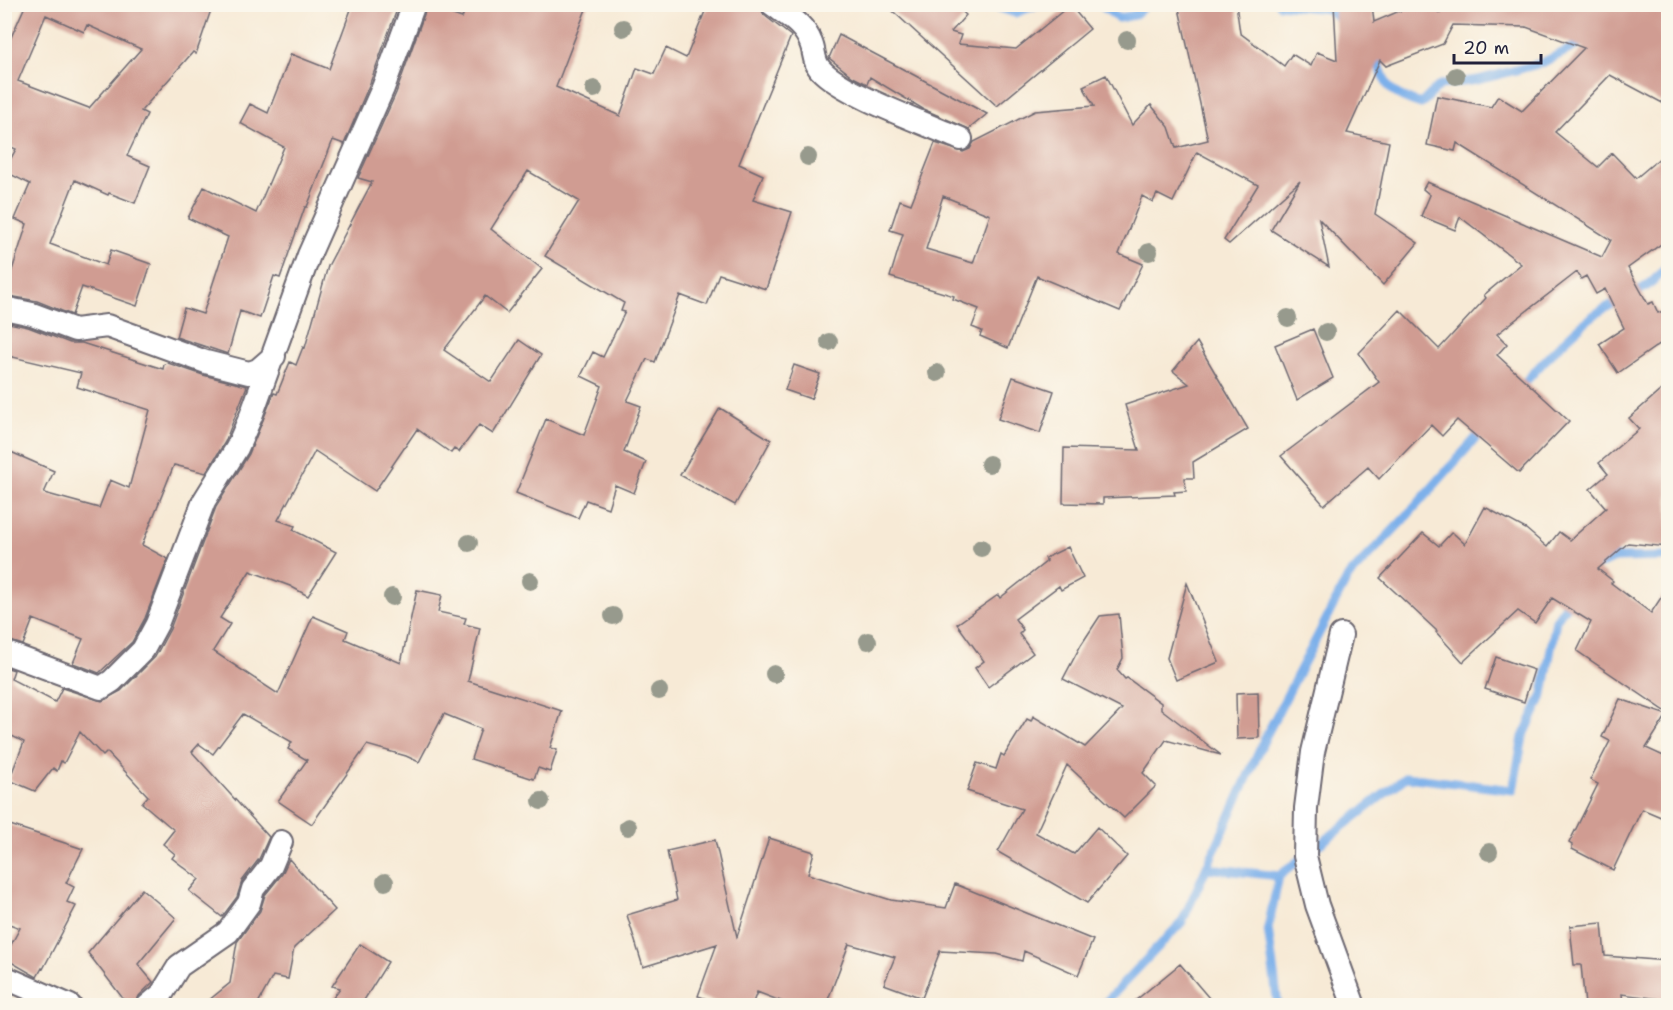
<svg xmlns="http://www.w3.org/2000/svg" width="1673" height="1010" font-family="'Shantell Sans',sans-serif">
	<rect width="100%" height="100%" fill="#fbf7ec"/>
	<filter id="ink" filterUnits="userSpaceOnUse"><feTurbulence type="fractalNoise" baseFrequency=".0167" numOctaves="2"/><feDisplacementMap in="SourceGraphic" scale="12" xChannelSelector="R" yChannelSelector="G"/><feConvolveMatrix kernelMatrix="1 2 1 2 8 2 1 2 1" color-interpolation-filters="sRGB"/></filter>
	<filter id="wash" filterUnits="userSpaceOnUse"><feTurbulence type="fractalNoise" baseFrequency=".008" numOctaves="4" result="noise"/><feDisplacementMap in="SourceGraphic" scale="24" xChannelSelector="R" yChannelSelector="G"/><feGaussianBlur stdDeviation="1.35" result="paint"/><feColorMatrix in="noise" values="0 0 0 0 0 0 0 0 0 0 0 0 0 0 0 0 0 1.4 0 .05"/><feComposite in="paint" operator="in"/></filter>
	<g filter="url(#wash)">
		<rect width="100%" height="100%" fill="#f7ead6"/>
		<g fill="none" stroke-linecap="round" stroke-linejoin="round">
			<path stroke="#7db0ea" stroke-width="9" d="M988,4L1015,13L1039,4
				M1099,4L1118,18L1134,15L1147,4
				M1279,4L1328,9L1343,21
				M1374,52C1388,86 1383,92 1421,104L1440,85L1478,80L1542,63L1576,46L1582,34
				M1519,389C1541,364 1564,339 1590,318C1618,296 1647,296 1668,264
				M1598,565L1615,558L1668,557
				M1207,868L1279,876L1406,777L1513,790L1523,737L1543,694L1556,620L1572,597
				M1102,1006L1182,922L1266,736L1348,577L1406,517L1484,429
				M1278,1006L1268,928L1279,876"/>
		</g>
		<g id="blocks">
			<path fill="#d09c92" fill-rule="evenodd" d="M22,4H213L196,54L193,52L141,111L147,114L127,156L150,166L135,203L109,193L108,195L75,180L50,244L106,265L111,250L151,264L137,306L82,287L72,315L37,301L4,295L27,224L15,219L30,184L4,171L16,149L4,144V53L25,6ZM46,15L84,32L87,25L141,49L89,108L18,81Z
				M353,4H399L370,83L344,144L333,140L307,207H305L280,278L274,276L260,318L240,311L228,354L176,337L184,308L203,314L228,237L188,218L204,187L256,213L284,147L240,123L250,104L268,113L291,54L329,69Z
				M467,4H588L556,87L620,116L637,68L654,74L666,48L686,58L708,4H759L764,15L791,36L739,164L763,175L753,200L792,212L766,289L719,274L707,305L680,295L655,362L647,359L627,401L641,406L624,452L646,462L634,493L615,485L608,508L586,500L578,518L516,493L546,419L584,435L602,386L581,376L593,352L603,357L625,312L621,311L624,303L545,256L579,201L528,171L491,229L542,269L507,313L485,296L444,350L491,382L519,340L541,355L493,434L479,425L459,452L454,449L451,453L417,429L375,491L315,451L278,520L295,526L293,530L336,552L308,596L290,586L250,571L220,618L230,624L213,651L278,694L313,616L348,631L345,639L401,663L417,590L442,595L438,612L466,618L464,624L480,628L468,681L562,711L550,748L557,750L550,772L538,768L534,779L471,759L481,729L444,714L419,762L406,756L367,745L312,824L278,801L307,760L288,749L292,742L243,714L213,754L199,744L192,752L269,837L259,859L242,881L237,897L222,917L189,891L199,879L172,858L175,854L163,844L174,830L142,803L148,796L107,752L103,756L80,732L64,763L61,761L57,771L53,768L35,791L9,780L24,742L4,732V667L14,670L11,679L55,702L62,688L102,701L121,691L155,657L170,629L216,507L249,454L274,393L277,394L290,362L296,365L303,347L305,348L328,266L372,182L358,178L396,93L427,6L462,18Z
				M885,4H954L966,15L951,32L961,35L958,44L1016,49L1070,5L1090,29L997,106Z
				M1178,4H1236L1240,33L1284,66L1292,54L1311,66L1317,52L1337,60L1334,4H1372L1374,22L1416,4H1423L1440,13V4H1668V106L1610,75L1555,132L1598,167L1612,153L1636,178L1668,151V239L1628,268L1648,304L1653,302L1658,313L1668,309V338L1618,373L1599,344L1624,328L1605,289L1596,294L1586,276L1581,279L1577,272L1497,334L1507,344L1497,355L1569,421L1519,473L1457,420L1442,436L1431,425L1379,479L1368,467L1324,505L1281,456L1379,382L1359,353L1400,310L1439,349L1486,298L1484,295L1521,264L1460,217L1455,230L1421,216L1430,195L1423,189L1427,182L1602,257L1611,240L1457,143L1455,151L1427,145L1437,96L1491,107L1498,96L1522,111L1584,48L1526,27L1453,25L1443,44L1386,66L1380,60L1347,133L1389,142L1375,214L1418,243L1383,285L1319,219L1329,267L1271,230L1300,181L1229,244L1224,240L1258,185L1197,152L1173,202L1157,194L1153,202L1142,196L1119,254L1143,264L1120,311L1037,276L1008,348L980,336L982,331L972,327L979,309L953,299L954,296L890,277L903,234L890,230L900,200L911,204L935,143L963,152L970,149L974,142L1035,111L1094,106L1083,86L1106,75L1132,125L1151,105L1169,127L1176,148L1208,140ZM943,196L990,215L973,263L926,249Z
				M839,35L987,114L969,129L923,109L870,77L867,84L853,77L829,58Z
				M4,322L28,327L70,343H82L163,369L164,364L168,363L203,375L247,386L225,442L206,473L174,465L142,545L168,559L145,618L132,642L99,673L73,663L83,639L33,619L23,645L4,639V449L54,471L44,493L99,508L110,480L129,488L150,410L77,387L81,373L4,355Z
				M1313,329L1333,378L1297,400L1275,345Z
				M1197,342L1248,429L1193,462L1194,478H1185L1186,491L1174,492L1175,495L1103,498V504L1063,503L1064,448L1139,450L1125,405L1189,384L1173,371Z
				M794,365L820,374L811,399L785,390Z
				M1013,377L1054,391L1040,433L998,419Z
				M1668,384V547L1628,543L1598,569L1613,581L1611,583L1651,613L1668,587V713L1577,651L1591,622L1552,598L1535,623L1518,611L1463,662L1436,632L1437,631L1380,578L1423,533L1439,546L1452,532L1465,544L1485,507L1526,529L1547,547L1559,532L1570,540L1606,508L1590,489L1608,474L1599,463L1639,429L1629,418Z
				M720,408L771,440L735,505L680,475Z
				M1068,547L1083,578L1061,590L1059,586L1015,619L1023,630L1019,634L1033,653L988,687L975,668L984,661L957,624L998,595L1000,598L1047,561L1045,558Z
				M1187,583L1219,662L1176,680L1167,658Z
				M1119,614L1123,658L1117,670L1125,679L1127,678L1161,703V709L1221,755L1166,740L1143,773L1156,786L1124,818L1067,765L1036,833L1074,854L1097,827L1127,856L1087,903L998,852L1022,809L967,791L977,763L996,769L1001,754L1004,756L1027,719L1031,721L1033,716L1085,747L1122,709L1063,679L1081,645L1100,616Z
				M1496,657L1534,670L1524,702L1485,689Z
				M1258,692L1259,738L1237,739L1236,693Z
				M1620,699L1667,715L1646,748L1668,758V820L1642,809L1613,870L1572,849V845L1569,843L1598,784L1590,780L1610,741L1602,737Z
				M4,823L83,849L66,883L74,887L67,902L76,906L43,969L42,968L37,977L4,958L20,928L4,922Z
				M769,838L814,852L808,874L891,900L946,908L955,884L1093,940L1078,975L1024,951L1022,961L997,954L940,951L922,998L884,984L895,957L849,944L826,1005H791L757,992L752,1005H725L698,996L717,944L643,967L627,915L677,900L667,851L715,840L737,937Z
				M289,859L335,910L294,948L288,979L273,976L257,1005H203L230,983L237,942L260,911L265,895L282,874Z
				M142,889L176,918L138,964L153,982L139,996L135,1005H128L88,953Z
				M1602,923L1605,956L1668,961V1000L1622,994L1623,1005H1585L1581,965H1574L1570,926Z
				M360,944L388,962L361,1005H328L340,988L332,986Z
				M1180,964L1215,1005H1130Z"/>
		</g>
	</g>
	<g filter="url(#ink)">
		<use href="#blocks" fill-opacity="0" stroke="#6d6871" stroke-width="1.5"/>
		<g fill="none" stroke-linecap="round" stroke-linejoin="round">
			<defs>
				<path id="street" d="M772,4C788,16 804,24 811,43C815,52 813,61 820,69C842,94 927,124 961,139
					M4,308L32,314L75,330L107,326L206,362L249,373L258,370L274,356
					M1341,635L1313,752L1306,808L1305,856L1317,905L1354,1006
					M4,652L101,688L112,681L143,650L157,624L204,501L237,448L251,416L309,255L383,88L414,4
					M4,977L70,1006
					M148,1006L161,995L179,966L228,932L249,903L253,889L271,866L281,842"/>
			</defs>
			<use href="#street" stroke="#6d6871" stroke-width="26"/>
			<use href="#street" stroke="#fff" stroke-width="22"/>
		</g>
		<g fill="#979a8d">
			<circle cx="623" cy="28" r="9"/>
			<circle cx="1127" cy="40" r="9"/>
			<circle cx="1456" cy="76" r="9"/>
			<circle cx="594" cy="89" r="9"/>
			<circle cx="808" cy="157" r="9"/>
			<circle cx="1149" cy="252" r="9"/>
			<circle cx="1288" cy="318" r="9"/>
			<circle cx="1326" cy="332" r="9"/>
			<circle cx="829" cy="342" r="9"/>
			<circle cx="937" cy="373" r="9"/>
			<circle cx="989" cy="464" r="9"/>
			<circle cx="469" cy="543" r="9"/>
			<circle cx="981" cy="548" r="9"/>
			<circle cx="530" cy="581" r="9"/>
			<circle cx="392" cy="597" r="9"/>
			<circle cx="613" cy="616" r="9"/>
			<circle cx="868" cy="641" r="9"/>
			<circle cx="774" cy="674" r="9"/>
			<circle cx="659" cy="691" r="9"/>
			<circle cx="541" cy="801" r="9"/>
			<circle cx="628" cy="827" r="9"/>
			<circle cx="1489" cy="852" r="9"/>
			<circle cx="385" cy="882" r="9"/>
		</g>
	</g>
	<rect width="1673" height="1010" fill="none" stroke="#fbf7ec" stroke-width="24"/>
	<path d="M1454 54v9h87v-9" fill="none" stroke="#22223b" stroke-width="3"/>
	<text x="1463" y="54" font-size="18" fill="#22223b" stroke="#fbf7ec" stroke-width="4.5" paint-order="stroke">20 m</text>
</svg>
